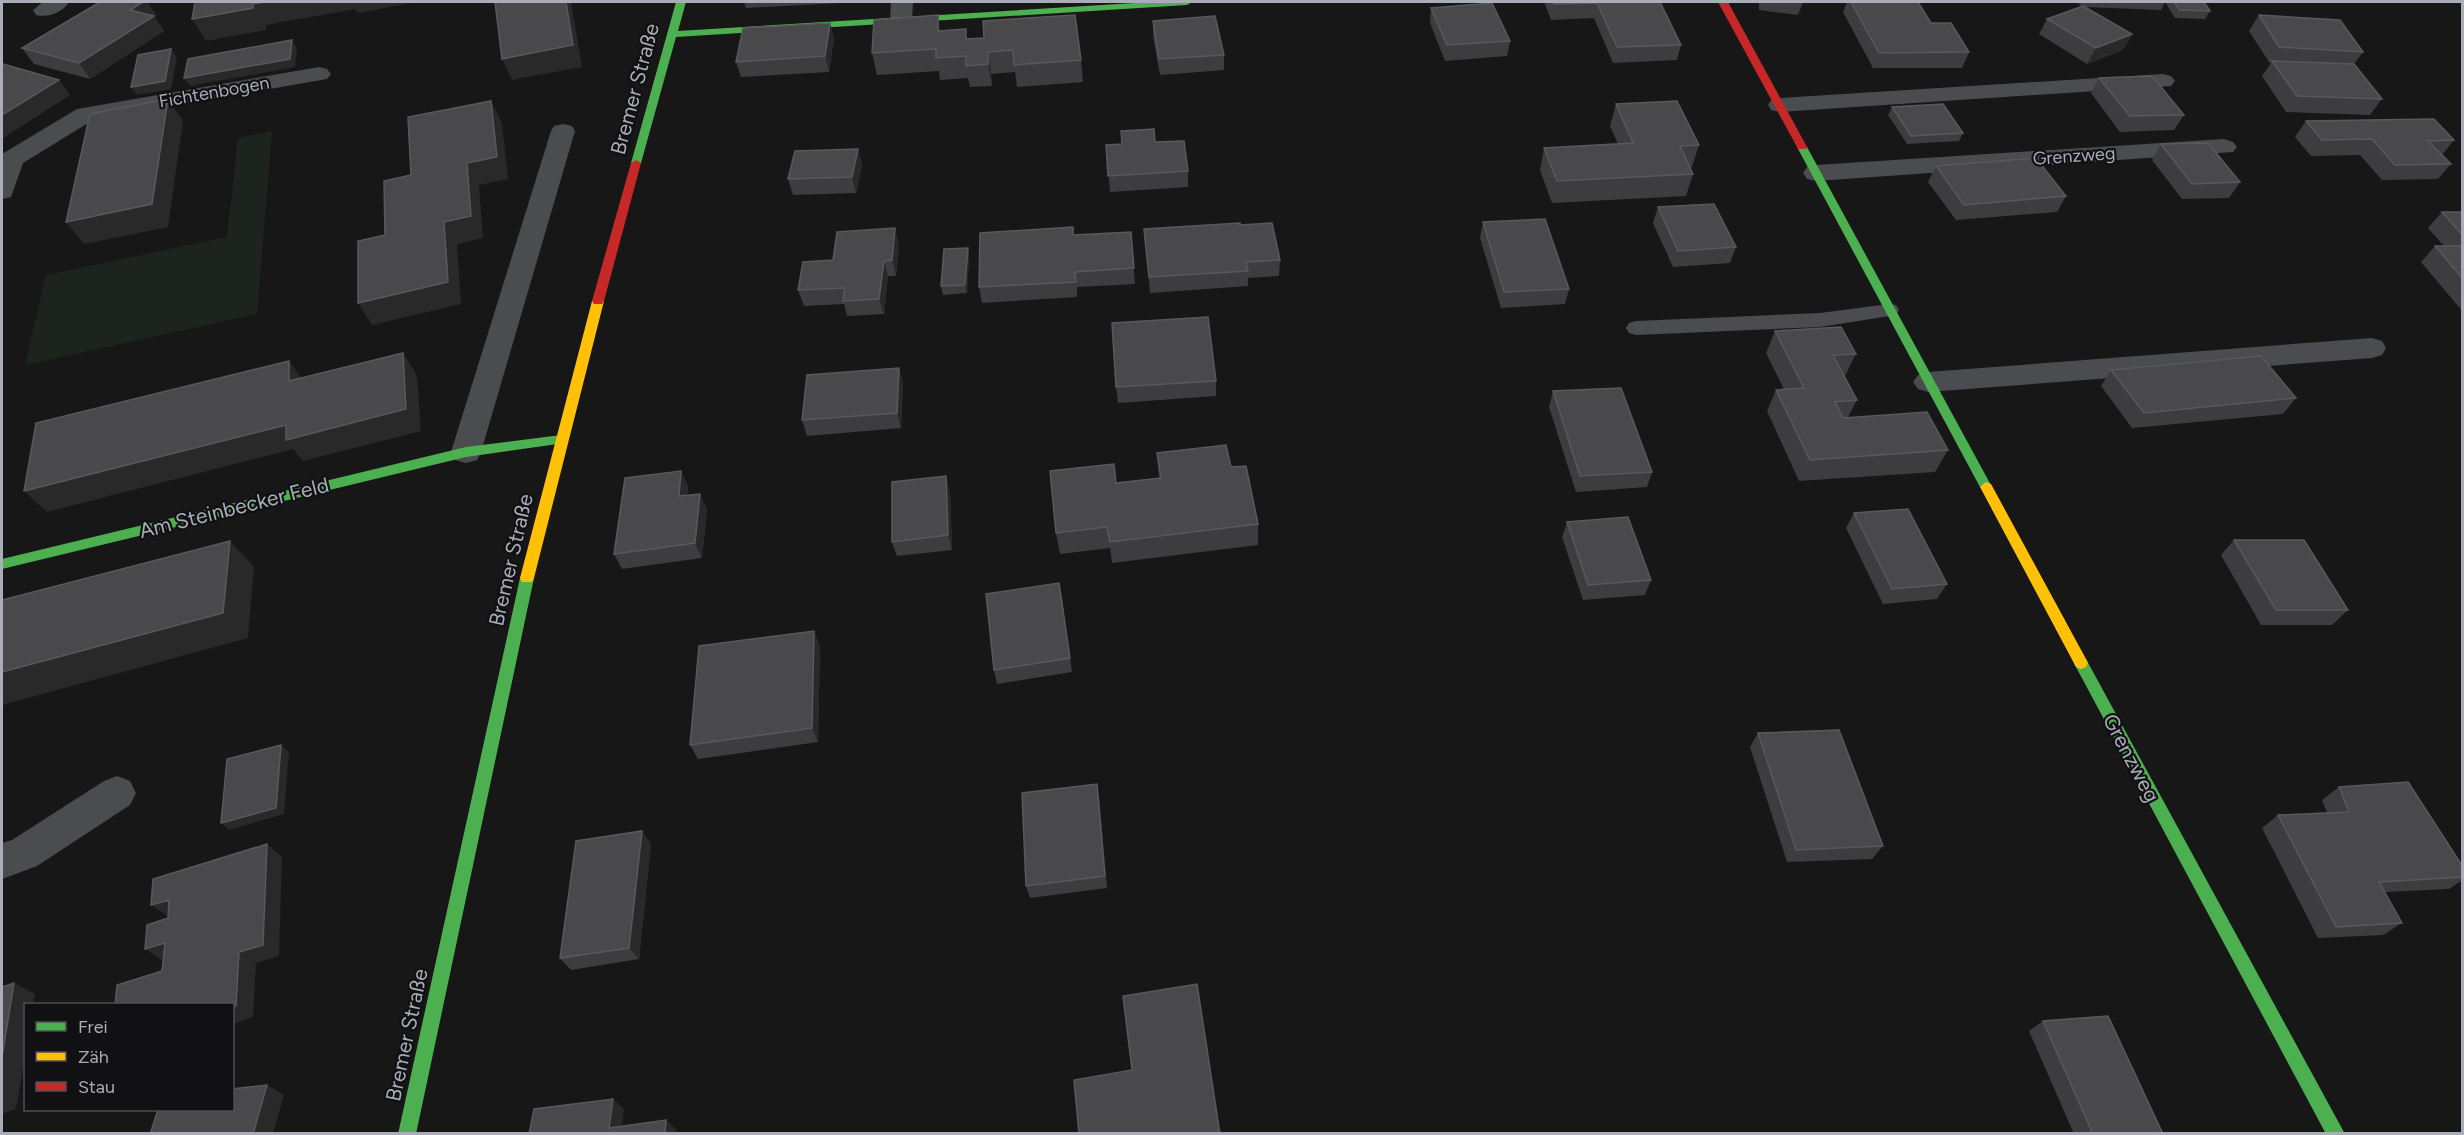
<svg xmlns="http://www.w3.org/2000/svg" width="2464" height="1135" font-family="Figtree,sans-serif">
	<rect width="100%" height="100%" fill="#171717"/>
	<path fill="#1d241e" d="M272,131L257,314L25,365L46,275L227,237L238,138Z"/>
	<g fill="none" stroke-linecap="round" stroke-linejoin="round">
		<path fill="#4b4c50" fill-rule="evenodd" d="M1889,304L1896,305L1899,310L1896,315L1820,327L1636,335L1629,333L1626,328L1629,323L1636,321L1820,313Z"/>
		<path fill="#4b4c50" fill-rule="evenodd" d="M43,2H69C62,13 48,18 36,15L33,10Z
			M891,2H913L912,19L909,24L901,26L893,24L890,19Z
			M319,67L327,69L331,74L327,79L93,120L23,163L11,197L2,199V154L77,109Z
			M2163,74L2171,76L2175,81L2171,86L1780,112L1771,110L1768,105L1771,100L1780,98Z
			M563,124L572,126L575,131L481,452L477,460L466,463L455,460L451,452L551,131L554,126Z
			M2224,139L2233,142L2237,147L2233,152L1816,181L1807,179L1803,173L1807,167L1816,165Z
			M2372,338L2382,341L2386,348L2382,355L2372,358L1928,392L1918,389L1913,382L1918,375L1928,372Z
			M117,776L130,781L136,793L130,805L37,866L2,879V843L12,840L104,781Z"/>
		<path fill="#4caf50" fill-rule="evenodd" d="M676,2H686L678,31L1151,2H1192L1187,5L676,37L641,163L636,166L632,165L631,163Z
			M1802,144L1807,147L1992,487L1991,490L1986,492L1980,487L1797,147Z
			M561,435L567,440L565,443L466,457L2,569V559L466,447Z
			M527,573L532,574L534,578L416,1134H398L520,578L522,574Z
			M2081,657L2086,659L2345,1134H2326L2076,667L2074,663L2076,659Z"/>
		<path fill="#ffc107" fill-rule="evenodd" d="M598,297L604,301L534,578L532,582H522L520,578L592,301Z
			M1986,482L1991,484L2086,659L2088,663L2086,667L2081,669L2076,667L1980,487Z"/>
		<path fill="#c62828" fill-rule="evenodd" d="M1718,2H1728L1807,147L1806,149H1798L1797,147Z
			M636,160L641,163L604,301L602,304H594L592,301L631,163Z"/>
	</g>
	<path fill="#3d3d3f" d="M100,2H147L156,15L154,16L164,31L90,79L34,64L22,48Z
		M744,2H841V3L746,8Z
		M1544,2H1660L1681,45L1677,60L1613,63L1594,18L1551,20Z
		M1759,2H1803L1798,15L1759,10Z
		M1847,2H1918L1931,23L1969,52L1962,68H1873L1843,12Z
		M2078,2H2204L2210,11L2205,19L2175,18L2165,2L2161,10L2085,7L2132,34L2123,50L2087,64L2039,34L2047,19L2081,7Z
		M1431,8L1510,41L1507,56L1445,61L1430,23Z
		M2259,15L2363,52L2354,64L2382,99L2370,115L2286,112L2262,76L2271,63L2269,62L2249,31Z
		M1153,21L1224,55V70L1160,75L1153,36Z
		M940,31L968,39L1081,60L1083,82L1017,87L1015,72L991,74L992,86L970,87L968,78L940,80L939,71L877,75L872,53Z
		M834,38L829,72L741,77L736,62Z
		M2099,78L2184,115L2174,130L2120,132L2091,93Z
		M1616,104L1699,145L1692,167L1690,168L1693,174L1686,196L1552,203L1540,170L1544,148L1618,144L1610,126Z
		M1892,107L1963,133L1959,141L1907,144L1888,115Z
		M2306,121L2454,140L2442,155L2451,164L2438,179L2382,180L2360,155L2311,156L2295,137Z
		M1155,142L1188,171V187L1110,192L1106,145Z
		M2161,144L2240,182L2229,198L2182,199L2152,160Z
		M858,149L862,165L856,193L793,195L788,179Z
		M1936,166L2066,196L2057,212L1956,220L1928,182Z
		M1658,207L1736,247L1730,263L1673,267L1653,223Z
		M2442,212H2463V312L2421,262L2435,246H2444L2428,228Z
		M1483,222L1569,289L1565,304L1501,308L1480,238Z
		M1240,225L1280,260L1279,276L1248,278V286L1150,293L1144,229Z
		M1131,232L1135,284L1077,287V297L982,303L979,287L1074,235Z
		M899,244L896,276H888L884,314L847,316L844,304L804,306L798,290L833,260Z
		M968,248L969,256L967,293L943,295L941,286Z
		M1775,331L1856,354L1845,376H1844L1857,400L1848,417L1948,450L1935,472L1799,481L1767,411L1776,390L1784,389L1766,353Z
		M899,368L903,383L901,428L807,436L802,420Z
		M2111,370L2296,398L2283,414L2132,428L2101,386Z
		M1216,381V396L1118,403L1116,387Z
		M1553,391L1652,472L1647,487L1576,492L1549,407Z
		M1157,453L1231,467L1258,524V545L1112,563L1110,548L1060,554L1056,533L1116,483L1159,478Z
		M681,471L688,487L687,495L707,509L702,558L622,569L614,554Z
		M950,492L952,550L897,556L892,542Z
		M1854,513L1947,584L1937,599L1883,604L1846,528Z
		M1567,522L1651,580L1645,595L1583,600L1562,537Z
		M2234,540L2348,610L2332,625H2261L2221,555Z
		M1062,598L1072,672L997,684L994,670Z
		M820,645L818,742L698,759L690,745Z
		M1758,733L1883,846L1872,859L1787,862L1750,747Z
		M2339,787L2463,877V880L2449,889L2385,892L2402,923L2383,935L2318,938L2262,828L2278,815L2327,813L2322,800Z
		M1099,797L1107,888L1030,898L1026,886Z
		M651,844L639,959L571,970L560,958Z
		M2043,1021L2163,1134H2074L2029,1031Z"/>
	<path fill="#29292a" d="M143,2H147L156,15L154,16L164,31L90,79L79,63L130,10Z
		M265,2H416L358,13L355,9L266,25V30L206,41L192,19Z
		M566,2H571L582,67L512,80L502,59Z
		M938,15L941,37L938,31Z
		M830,23L834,38L829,72L825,56Z
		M2132,34L2123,50L2087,64L2096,48Z
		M292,40L297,48L295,67L190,86L184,78Z
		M171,49L177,57L171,89L137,95L131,87Z
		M988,52L991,74L992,86L988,64Z
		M59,80L70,95L2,139V115Z
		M168,99L183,121L168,227L84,244L66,222Z
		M491,101L502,123L508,179L479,185L483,238L457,244L461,304L372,325L358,303L444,222Z
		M858,149L862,165L856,193L852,177Z
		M895,228L899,244L896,276L892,260Z
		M968,248L969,256L967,293L965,285Z
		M884,261L888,276L884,314L879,299Z
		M403,353L417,375L421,431L303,461L293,449L47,512L24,491Z
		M289,361L305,383L289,381Z
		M899,368L903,383L901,428L897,413Z
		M681,471L688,487L686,512L679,496Z
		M946,476L950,492L952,550L948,535Z
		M700,494L707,509L702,558L695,543Z
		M230,541L254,567L248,638L2,705V672Z
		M814,631L820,645L818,742L812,728Z
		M281,745L289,752L284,814L229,830L221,823Z
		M1097,784L1099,797L1107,888L1105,876Z
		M642,831L651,844L639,959L629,948Z
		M267,844L282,857L279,956L256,963L253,1017L232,1024V1007L239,952Z
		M169,900V917L151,905Z
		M165,943L163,961L145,949Z
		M14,983L35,994L33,1005H26V1052L16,1109L2,1114V1057Z
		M267,1085L284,1095L273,1134H253Z
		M613,1099L624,1109L621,1134L609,1128Z
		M666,1120L676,1129V1134H665Z"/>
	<path fill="#49494c" stroke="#58595d" stroke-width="1.5" d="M100,2H143L130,10L154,16L79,63L22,48Z
		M195,2H265L253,4V8L192,19Z
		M495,2H566L573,45L502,59Z
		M1553,2H1660L1681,45L1617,47L1597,3L1554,4Z
		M1851,2H1918L1931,23H1951L1969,52L1879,53Z
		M2174,2H2204L2210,11L2180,10Z
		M1492,3L1510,41L1447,45L1431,8Z
		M2083,6L2132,34L2096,48L2047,19Z
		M938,15V31L966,29V39L984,38L983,21L1075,15L1081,60L1014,65L1013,50L988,52V64L966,66V56L936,58V49L872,53L874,20Z
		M2259,15L2340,20L2363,52L2279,47Z
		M1215,16L1224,55L1159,59L1153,21Z
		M830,23L825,56L736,62L743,28Z
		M292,40L290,59L184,78L188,59Z
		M171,49L165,81L131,87L138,55Z
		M2272,61L2354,64L2382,99L2297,96Z
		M3,64L59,80L2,115V65Z
		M2152,76L2184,115L2130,116L2099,78Z
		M168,99L152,204L66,222L90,114Z
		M491,101L497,157L467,163L471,216L444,222L448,282L358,303V241L385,235L384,181L411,175L408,117Z
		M1677,101L1699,145L1680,146L1693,174L1557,181L1544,148L1633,143L1616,104Z
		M1943,104L1963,133L1911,136L1892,107Z
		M2434,119L2454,140L2428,141L2451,164L2395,165L2372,139L2322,140L2306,121Z
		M1154,129L1155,142L1184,141L1188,171L1108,176L1106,145L1122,144L1121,131Z
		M2208,143L2240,182L2192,184L2161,144Z
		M858,149L852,177L788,179L795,151Z
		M2036,158L2066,196L1964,205L1936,166Z
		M1714,204L1736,247L1678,251L1658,207Z
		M2442,212H2463V236Z
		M1545,219L1569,289L1504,292L1483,222Z
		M1240,223V225L1272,223L1280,260L1246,262L1248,271L1149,277L1144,229Z
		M1073,227V235L1131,232L1134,268L1075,272L1076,282L979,287L980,233Z
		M895,228L892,260L884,261L879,299L843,301L845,288L798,290L803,262L833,260L837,232Z
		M2435,246H2463V279Z
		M968,248L965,285L941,286L944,249Z
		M1208,317L1216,381L1116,387L1112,323Z
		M1841,327L1856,354L1833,355L1857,400L1835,402L1843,418L1927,412L1948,450L1810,460L1776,390L1804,388L1775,331Z
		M403,353L406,409L286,440V425L24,491L36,423L289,361V381Z
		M2261,356L2296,398L2144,413L2111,370Z
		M899,368L897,413L802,420L807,375Z
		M1621,388L1652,472L1580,476L1553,391Z
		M1226,445L1231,467L1246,466L1258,524L1110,542L1107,527L1056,533L1050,471L1114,464L1116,483L1161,478L1157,453Z
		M681,471L679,496L700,494L695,543L614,554L625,478Z
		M946,476L948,535L892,542V482Z
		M1908,509L1947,584L1892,589L1854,513Z
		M1628,517L1651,580L1588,585L1567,522Z
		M2234,540H2304L2348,610H2276Z
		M230,541L223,613L2,672V600Z
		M1059,583L1070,658L994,670L986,594Z
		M814,631L812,728L690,745L699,646Z
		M1839,730L1883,846L1796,850L1758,733Z
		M281,745L276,808L221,823L227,759Z
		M2408,782L2463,867V877L2379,882L2402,923L2336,927L2278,815L2349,812L2339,787Z
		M1097,784L1105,876L1026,886L1022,793Z
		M642,831L629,948L560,958L576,841Z
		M267,844L263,945L239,952L236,1006L232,1007V1005H115L117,985L162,971L165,943L145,949L147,925L168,918L169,900L151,905L153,879Z
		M14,983L2,1057V987Z
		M1197,984L1220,1134H1079L1074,1080L1132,1070L1123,996Z
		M2108,1016L2163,1134H2093L2043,1021Z
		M267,1085L253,1134H150L158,1110H232V1089Z
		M613,1099L609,1128L666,1120L665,1134H529L534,1109Z"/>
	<g text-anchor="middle" stroke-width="4.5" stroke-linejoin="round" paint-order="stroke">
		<g font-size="18" fill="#a8adb8" stroke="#111113">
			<text transform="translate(214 92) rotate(-10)" y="6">Fichtenbogen</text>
			<text transform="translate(2074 156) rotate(-4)" y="6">Grenzweg</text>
		</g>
		<g font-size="21" fill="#a8adb8" stroke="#111113">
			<text transform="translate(635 89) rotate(-75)" y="7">Bremer Straße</text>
			<text transform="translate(234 508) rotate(-14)" y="7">Am Steinbecker Feld</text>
			<text transform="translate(511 560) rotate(-77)" y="7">Bremer Straße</text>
			<text transform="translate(2131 758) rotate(62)" y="7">Grenzweg</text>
			<text transform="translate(407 1035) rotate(-78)" y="7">Bremer Straße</text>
		</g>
	</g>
	<rect width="2464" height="1135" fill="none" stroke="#a8adb8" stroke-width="6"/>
	<rect x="24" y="1003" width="210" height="108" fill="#111113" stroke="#4d4f55" stroke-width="1.5"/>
	<rect x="36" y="1022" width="30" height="9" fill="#4caf50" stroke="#4d4f55" stroke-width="1.5"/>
	<text x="78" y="1033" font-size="18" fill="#a8adb8">Frei</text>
	<rect x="36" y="1052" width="30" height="9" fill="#ffc107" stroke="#4d4f55" stroke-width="1.5"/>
	<text x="78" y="1063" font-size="18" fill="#a8adb8">Zäh</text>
	<rect x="36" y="1082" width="30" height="9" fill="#c62828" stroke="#4d4f55" stroke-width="1.5"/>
	<text x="78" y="1093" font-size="18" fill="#a8adb8">Stau</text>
</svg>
